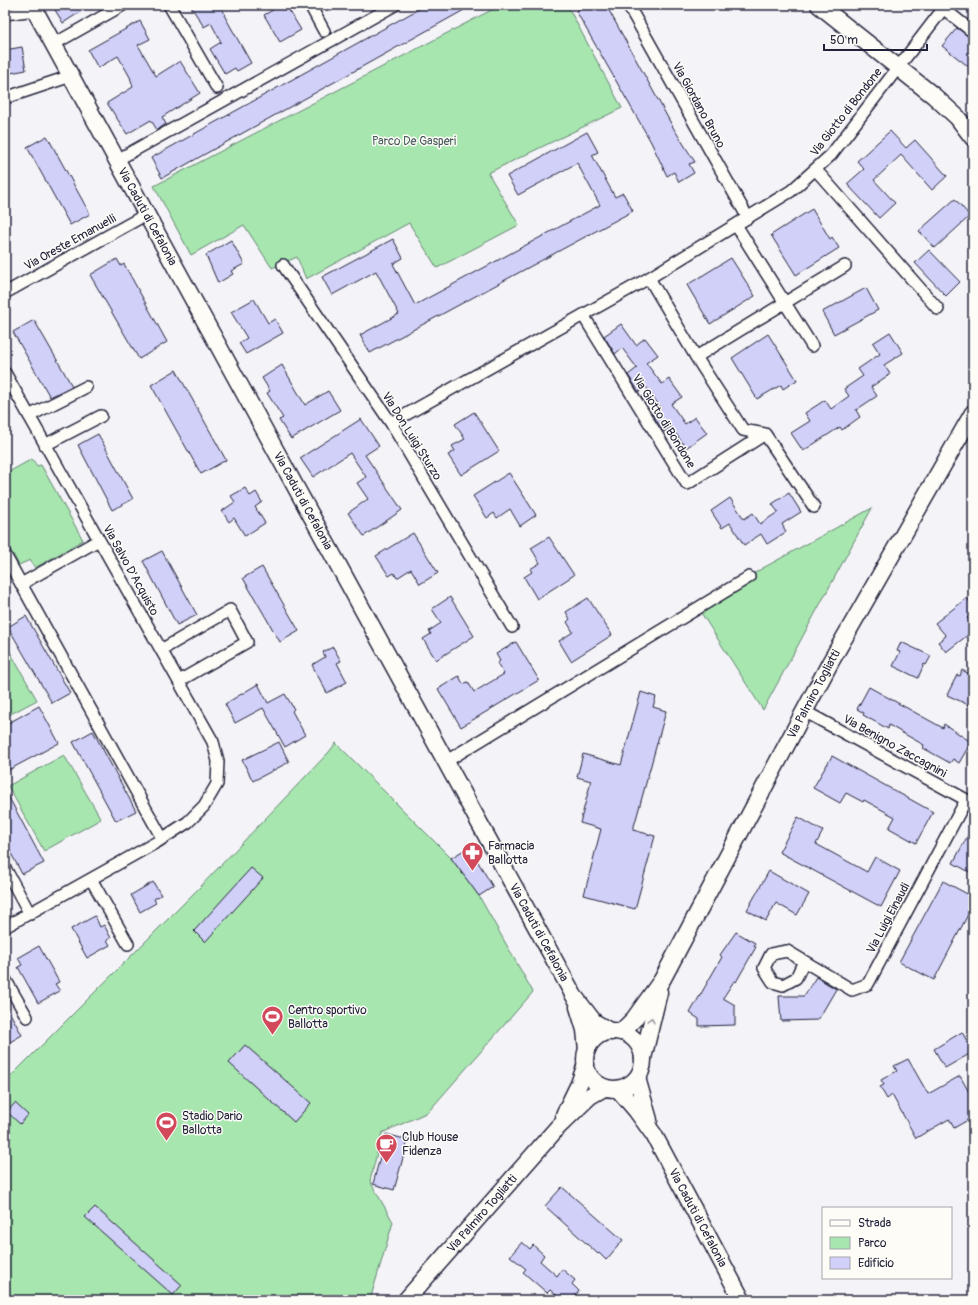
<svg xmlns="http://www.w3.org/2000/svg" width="978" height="1305" font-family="Pangolin,sans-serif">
	<rect width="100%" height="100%" fill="#f4f3f7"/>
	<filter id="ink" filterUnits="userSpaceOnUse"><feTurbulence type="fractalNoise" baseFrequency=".025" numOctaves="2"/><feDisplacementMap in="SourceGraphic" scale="8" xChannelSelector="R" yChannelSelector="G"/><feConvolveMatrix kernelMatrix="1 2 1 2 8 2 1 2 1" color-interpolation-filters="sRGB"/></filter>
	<g filter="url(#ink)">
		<path fill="#a7e6ae" stroke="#648474" d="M501,5H567L622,108L488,173L519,225L437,268L409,223L306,279L297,257L272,268L244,225L191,255L154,186Z
			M32,459L37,466L41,465L83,540L35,568L30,560L19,565L5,540V474Z
			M872,508L763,710L698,608L763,568Z
			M5,643L37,700L5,717Z
			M336,743L451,858L479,896L533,992L428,1112L382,1133L370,1181L393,1222L370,1300H5V1082L199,888L329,752Z
			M64,755L101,819L44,851L8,786Z"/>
		<path fill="#d0d0f9" stroke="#22223b" d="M52,5H91L63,23Z
			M190,5H220L225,14L224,15L251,63L237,71L235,68L225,74L210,49L221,42L211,23L204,27Z
			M281,5H286L301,30L280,42L264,15Z
			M426,5H473L162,178L151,158Z
			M588,5H606L674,129L695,162L689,164L694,173L679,182L674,172L667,176L651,142L576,11Z
			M140,21L150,39L138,45L156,76L180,61L200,93L162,117L166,124L157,130L151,120L127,134L107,103L133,87L130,77L118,56L98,68L88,50Z
			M957,28L973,39V70L942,46Z
			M22,47L26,70L5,74V50Z
			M890,131L906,148L915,140L947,176L932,190L901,155L874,180L895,203L879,218L847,184L864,169L857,161Z
			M587,132L598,152L592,155L615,197L623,193L633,211L370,353L360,335L399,314L376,271L332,295L322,277L393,239L403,258L393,264L415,305L600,205L577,163L518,195L507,176Z
			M47,136L90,214L70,225L27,147Z
			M955,199L970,216L935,248L919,231Z
			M812,209L830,239L832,237L839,248L796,275L771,235Z
			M231,240L244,264L231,271L233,274L218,283L206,255Z
			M929,250L960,282L946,296L915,263Z
			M731,258L755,296L710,324L687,285Z
			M117,259L121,266L124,264L167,342L139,359L90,275Z
			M866,288L878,310L834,334L822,312Z
			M254,299L268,323L275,319L283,333L246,354L239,343L247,338L231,312Z
			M34,320L72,386L50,397L13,332Z
			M621,324L636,345L645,338L658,355L646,363L662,384L669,379L682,397L671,404L685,424L695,417L707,433L686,448L671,427L664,432L652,414L661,408L646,387L639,392L628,375L637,368L622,348L615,354L604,336Z
			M890,332L903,353L884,365L890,374L871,387L877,396L856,410L860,417L842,430L840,427L803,451L791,433L810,421L805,413L825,400L831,409L849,396L844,389L863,376L858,369L880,354L873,343Z
			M768,334L797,380L783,389L781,385L757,399L732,358Z
			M282,365L305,405L328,391L340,410L291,439L279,420L283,418L267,393L270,391L262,378Z
			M176,370L226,460L201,474L151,385Z
			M474,412L499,451L461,475L448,455L455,451L452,446L465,439L455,424Z
			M361,419L379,446L365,455L402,510L364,536L348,513L368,499L357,483L366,477L350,453L313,477L300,458Z
			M98,434L133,499L112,510L78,445Z
			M509,473L536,515L520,526L510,509L497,518L494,513L487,518L473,496Z
			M245,488L250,496L256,492L262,502L255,507L265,523L245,536L234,518L229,522L222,511L235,502L231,496Z
			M789,493L801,512L782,524L786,532L767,544L761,534L744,545L730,523L722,528L711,511L730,498L744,519L753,513L760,524L778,512L772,504Z
			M413,533L438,573L420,584L411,569L397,578L394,573L389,576L376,556Z
			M549,537L574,575L537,599L524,577L532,572L530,569L540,563L531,548Z
			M162,551L197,615L177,625L143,561Z
			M262,567L299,631L280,642L243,578Z
			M450,597L474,636L436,660L423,639L431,634L429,631L441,623L432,609Z
			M588,598L612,635L571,661L559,641L573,632L567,622L570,619L566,612Z
			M967,598L973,606V612L967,618L973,625V631L946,652L938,642L946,636L935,623Z
			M26,616L70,693L52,703L8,627Z
			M516,642L539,680L461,727L438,689L459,676L463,684L468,682L474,692L504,674L497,663L500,661L496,654Z
			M901,642L931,656L926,665L924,664L918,678L893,666L900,652L897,651Z
			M333,647L341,661L337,663L347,682L327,693L312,665L325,657L323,652Z
			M962,670L973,676V707L947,695L957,675L960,676Z
			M258,684L268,703L285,694L294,709L292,711L305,735L285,747L263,708L235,723L225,704Z
			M869,687L943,728L944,724L971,742L959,763L953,759L950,763L923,748L924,745L899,731L889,725L888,729L863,715L864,713L857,709Z
			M641,692L656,697L653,707L666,711L633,830L655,836L635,909L584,895L601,829L580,823L591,781L577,777L583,754L621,765Z
			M39,706L59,743L5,772V725Z
			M93,731L136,811L116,821L73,742Z
			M279,742L289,762L253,781L242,760Z
			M832,756L933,812L916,843L889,828L895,817L864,800L863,802L846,793L840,803L813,788Z
			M5,790L44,863L22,874L5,842Z
			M798,817L823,831L816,844L867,872L875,857L900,871L881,907L779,852Z
			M973,826V874L953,863Z
			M469,847L493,887L479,896L451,858Z
			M251,868L263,878L205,942L194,931Z
			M769,871L809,894L797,915L776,903L766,921L747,910Z
			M943,881L973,897V905L934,980L899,962Z
			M153,882L161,895L154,899L156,903L140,912L131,895Z
			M95,916L100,927L104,925L111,938L107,940L110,945L87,958L71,929Z
			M736,932L755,943L754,946L756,947L736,982L734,981L723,998L735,1005V1025L699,1026V1019L690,1013L722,957L720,955Z
			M39,946L59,982L55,984L60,991L38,1003L18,967L22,965L18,958Z
			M816,977L836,989L818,1020L781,1021L779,996H804Z
			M5,1004L22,1035L5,1045Z
			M962,1032L973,1052L945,1068L934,1049Z
			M245,1045L311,1103L294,1122L229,1063Z
			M908,1059L928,1094L960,1076L973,1099V1117L954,1128L949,1119L916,1138L892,1095L887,1099L880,1087L884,1085L881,1080L897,1071L894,1066Z
			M15,1103L28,1115L20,1124L7,1112Z
			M386,1134L408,1140L394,1190L373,1184Z
			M562,1187L623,1240L606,1260L599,1253L598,1254L545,1206Z
			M95,1207L182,1285L173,1295L85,1217Z
			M522,1242L530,1249L533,1245L544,1255L540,1261L557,1276L562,1269L575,1280L572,1284L579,1291L572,1300H562L550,1290L547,1293L523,1272L526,1269L510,1256Z"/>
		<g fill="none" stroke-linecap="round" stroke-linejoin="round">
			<defs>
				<path id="street" d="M169,5L217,88
					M310,5L324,31
					M628,5L748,218
					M939,5L973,32
					M971,5L973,6
					M5,14L35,10
					M54,44L123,5
					M5,98L71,76
					M117,160L395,5
					M816,170L938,309
					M736,225L812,346
					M283,265L391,423L512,627
					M649,278L696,357L743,430L765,434L814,507
					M5,293L147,214
					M583,315L687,484L765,434
					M696,357L845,266
					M5,373L213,742L218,761L217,784L204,806L188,822L157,842L5,927
					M29,416L86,387
					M391,423L649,278L791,191L831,155L946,5
					M45,445L101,416
					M5,555L162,838
					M21,584L99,540
					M161,650L230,610L247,642L179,681
					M804,711L972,803
					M445,762L749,577
					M5,868L30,914
					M91,879L128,944
					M804,961L796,978L783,985L773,982L764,968L771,954L787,951L852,990L868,984L966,800
					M5,979L27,1017"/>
				<g id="secondary">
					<path id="s1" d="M32,5L574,996L594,1022L611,1032"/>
					<path d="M819,5L934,96L957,117L973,138"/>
					<path d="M578,1007L585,1030L587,1050"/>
					<circle cx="614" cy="1060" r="29"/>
					<path id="s2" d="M621,1032L634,1019L662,980L831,661L973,413"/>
					<path d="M643,1058L659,992"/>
					<path d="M637,1078L649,1120"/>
					<path id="s3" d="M618,1089L636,1110L654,1135L742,1300"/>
					<path d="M564,1115L579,1084L586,1064"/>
					<path id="s4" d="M406,1300L558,1127L590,1096L604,1088"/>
				</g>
			</defs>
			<use href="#street" stroke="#22223b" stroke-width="14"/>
			<use href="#secondary" stroke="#22223b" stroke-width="19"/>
			<use href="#street" stroke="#fdfcf7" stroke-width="11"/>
			<use href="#secondary" stroke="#fdfcf7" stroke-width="16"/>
		</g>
		<defs><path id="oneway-chevron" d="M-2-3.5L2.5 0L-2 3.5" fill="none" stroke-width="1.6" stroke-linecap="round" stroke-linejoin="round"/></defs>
		<use stroke="#9a9aa2" href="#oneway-chevron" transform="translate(651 1020) rotate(-76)"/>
	</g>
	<defs>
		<symbol id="pharmacy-pin" viewBox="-11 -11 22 30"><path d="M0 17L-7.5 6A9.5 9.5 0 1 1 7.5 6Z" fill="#d1495b" stroke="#fdfcf7"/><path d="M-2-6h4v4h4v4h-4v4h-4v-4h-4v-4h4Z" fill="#fff"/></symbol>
		<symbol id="stadium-pin" viewBox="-11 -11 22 30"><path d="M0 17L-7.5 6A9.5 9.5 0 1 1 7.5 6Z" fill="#d1495b" stroke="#fdfcf7"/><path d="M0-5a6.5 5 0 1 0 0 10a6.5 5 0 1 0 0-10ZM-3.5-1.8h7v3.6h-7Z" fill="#fff"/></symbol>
		<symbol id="cafe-pin" viewBox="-11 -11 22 30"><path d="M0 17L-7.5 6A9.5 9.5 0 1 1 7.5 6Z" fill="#d1495b" stroke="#fdfcf7"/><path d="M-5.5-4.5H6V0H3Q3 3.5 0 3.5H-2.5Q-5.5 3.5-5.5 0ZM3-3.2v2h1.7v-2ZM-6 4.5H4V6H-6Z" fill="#fff"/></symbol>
	</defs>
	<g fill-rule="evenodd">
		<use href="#pharmacy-pin" x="460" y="840" width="25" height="34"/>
		<use href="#stadium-pin" x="260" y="1004" width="25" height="34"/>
		<use href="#stadium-pin" x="154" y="1110" width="25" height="34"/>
		<use href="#cafe-pin" x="374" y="1132" width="25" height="34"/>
	</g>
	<g text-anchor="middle" stroke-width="3" stroke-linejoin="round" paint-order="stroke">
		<g font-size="12" fill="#22223b" stroke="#fdfcf7">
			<text transform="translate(699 105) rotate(61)" y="4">Via Giordano Bruno</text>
			<text transform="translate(846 112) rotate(-52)" y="4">Via Giotto di Bondone</text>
			<text dy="4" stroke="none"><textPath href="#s1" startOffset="241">Via Caduti di Cefalonia</textPath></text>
			<text transform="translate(70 242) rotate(-29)" y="4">Via Oreste Emanuelli</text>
			<text transform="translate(664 421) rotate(58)" y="4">Via Giotto di Bondone</text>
			<text transform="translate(412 436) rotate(58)" y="4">Via Don Luigi Sturzo</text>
			<text dy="4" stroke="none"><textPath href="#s1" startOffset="565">Via Caduti di Cefalonia</textPath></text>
			<text transform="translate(131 570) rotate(61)" y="4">Via Salvo D'Acquisto</text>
			<text dy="4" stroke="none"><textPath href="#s2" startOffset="390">Via Palmiro Togliatti</textPath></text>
			<text transform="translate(895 746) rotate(29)" y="4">Via Benigno Zaccagnini</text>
			<text transform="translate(888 918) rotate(-62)" y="4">Via Luigi Einaudi</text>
			<text dy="4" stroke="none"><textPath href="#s1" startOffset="1057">Via Caduti di Cefalonia</textPath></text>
			<text dy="4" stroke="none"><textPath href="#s4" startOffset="115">Via Palmiro Togliatti</textPath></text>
			<text dy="4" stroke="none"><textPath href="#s3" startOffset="152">Via Caduti di Cefalonia</textPath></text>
		</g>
		<g font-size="12" fill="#4a5d5e" stroke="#fdfcf7">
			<text x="414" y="145">Parco De Gasperi</text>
		</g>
		<g font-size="12" fill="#22223b" stroke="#fdfcf7" text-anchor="start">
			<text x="488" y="850">Farmacia<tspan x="488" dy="14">Ballotta</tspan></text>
			<text x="288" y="1014">Centro sportivo<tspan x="288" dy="14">Ballotta</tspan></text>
			<text x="182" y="1120">Stadio Dario<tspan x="182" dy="14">Ballotta</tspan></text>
			<text x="402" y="1141">Club House<tspan x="402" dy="14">Fidenza</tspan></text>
		</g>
	</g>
	<rect width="978" height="1305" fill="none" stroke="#fdfcf7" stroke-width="20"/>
	<rect x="10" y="10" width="958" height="1285" fill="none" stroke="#22223b" stroke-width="1.5" filter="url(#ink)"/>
	<rect x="822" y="1207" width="130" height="72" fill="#fdfcf7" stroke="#a5a5ac"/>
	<rect x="830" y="1220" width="20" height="6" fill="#fdfcf7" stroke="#a5a5ac"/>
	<text x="858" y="1227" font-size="12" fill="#22223b">Strada</text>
	<rect x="830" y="1237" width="20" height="12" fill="#a7e6ae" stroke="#a5a5ac"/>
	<text x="858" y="1247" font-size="12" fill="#22223b">Parco</text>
	<rect x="830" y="1257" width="20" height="12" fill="#d0d0f9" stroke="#a5a5ac"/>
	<text x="858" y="1267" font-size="12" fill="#22223b">Edificio</text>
	<path d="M824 44v6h103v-6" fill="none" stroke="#22223b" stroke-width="2"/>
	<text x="830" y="44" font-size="12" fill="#22223b" stroke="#fdfcf7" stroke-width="3" paint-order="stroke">50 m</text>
</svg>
